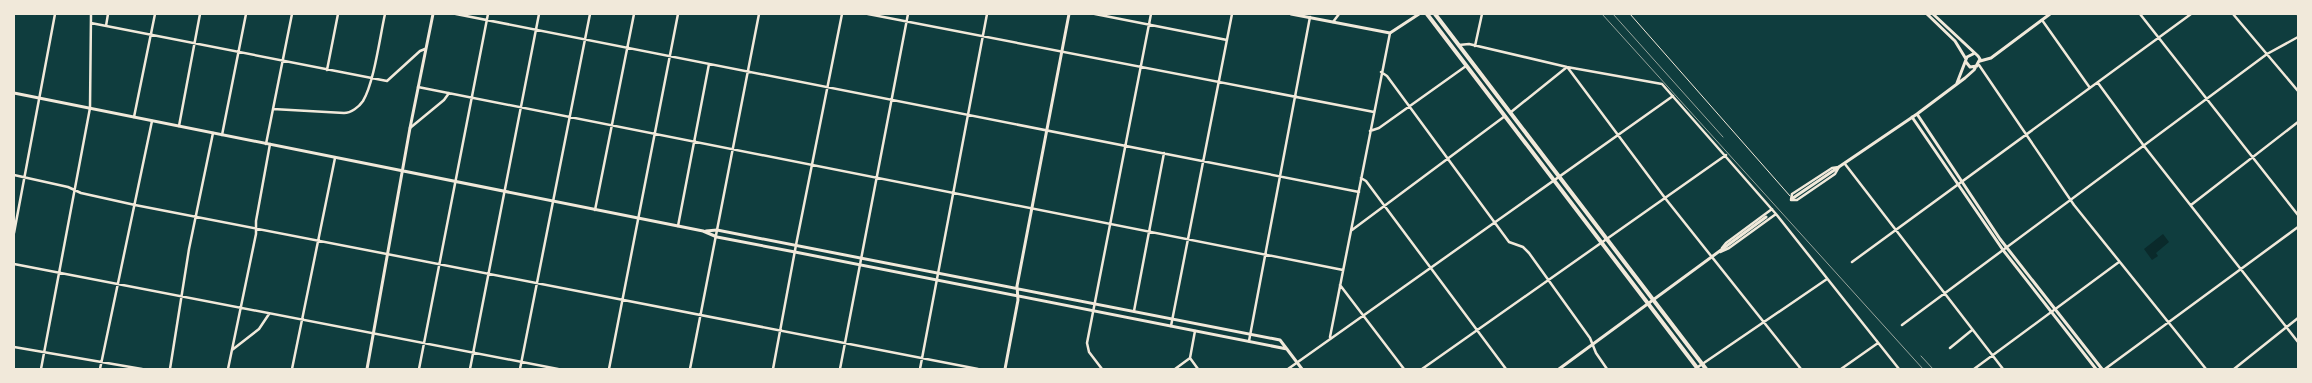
<svg xmlns="http://www.w3.org/2000/svg" width="2312" height="383" font-family="'Asap Condensed',sans-serif">
	<rect width="100%" height="100%" fill="#0f3d3e"/>
	<path fill="#0a2a2b" d="M2163,234L2169,242L2156,253L2158,256L2152,260L2144,249Z"/>
	<g fill="none" stroke-linecap="round" stroke-linejoin="round">
		<path stroke="#f1e9da" stroke-width="1" d="M1630,14L1790,196"/>
		<path stroke="#f1e9da" stroke-width="2.5" d="M456,14L1359,192
			M868,14L1374,112
			M1095,14L1227,40
			M2140,14L2298,215
			M2233,14L2298,91
			M2298,14V15
			M2042,20L2090,88
			M1333,22L1339,14
			M91,23L387,81L420,51L425,49
			M106,26L108,14
			M1459,45L1469,44L1567,67L1662,84L1776,214L1899,369
			M1475,46L1482,14
			M1979,65L2074,205L2206,369
			M1568,68L1665,198L1801,369
			M327,70L338,14
			M1381,72L1387,76L1509,242L1523,247L1529,253L1590,338L1596,353L1607,369
			M2098,83L2144,146L2298,342
			M418,87L1343,270
			M273,109L344,113C351,113 359,107 363,101C374,83 380,36 385,14
			M1511,112L1567,67
			M134,117L155,14
			M179,126L200,14
			M410,128L444,100L449,93
			M1370,131L1379,128L1466,66
			M222,135L246,14
			M266,144L292,14
			M1845,164L2003,369
			M1839,167L1835,174L1797,200H1791L1792,194L1832,168Z
			M14,175L68,187L81,193L135,205L978,369
			M1361,178L1366,181L1506,369
			M2191,205L2298,122
			M595,210L634,14
			M678,226L709,64
			M1352,230L1505,116
			M14,233L55,14
			M1722,248L1726,243L1772,209
			M1720,252L1729,248L1776,214
			M1852,262L2191,14
			M14,264L558,369
			M1340,285L1404,369
			M1134,311L1164,153
			M1902,325L2267,54L2298,37
			M1171,326L1232,14
			M1195,331L1190,358L1198,369
			M1330,337L1390,33
			M1249,341L1310,17
			M14,347L142,369
			M1950,348L1972,330
			M232,350L259,329L269,314
			M41,369L90,108L91,14
			M100,369L152,121
			M170,369L189,249L213,133
			M228,369L256,234V221L270,144
			M292,369L335,158
			M419,369L488,14
			M470,369L539,14
			M520,369L590,14
			M609,369L678,14
			M690,369L759,14
			M773,369L796,245L842,14
			M840,369L908,14
			M920,369L987,14
			M1102,369L1089,352L1087,343L1151,14
			M1175,369L1190,358
			M1288,369L1673,96
			M1422,369L1726,155
			M1695,369L1827,279
			M1841,369L1878,343
			M1974,369L2119,262
			M2105,369L2298,227
			M2234,369L2298,318"/>
		<path stroke="#f1e9da" stroke-width="3" d="M1291,14L1390,33L1419,14
			M1980,61L1991,58L2050,14
			M14,93L678,226L703,231L717,237L795,252L1287,349
			M706,231L717,230L1275,339L1280,340L1302,369
			M367,369L410,128L433,14
			M1005,369L1018,300L1017,286L1069,14"/>
		<path stroke="#f1e9da" stroke-width="3" d="M1927,14L1955,41L1966,59
			M1966,62L1970,67L1977,66
			M1957,83L1967,57L1973,54
			M1917,114L2000,239L2102,369
			M1912,117L2003,250L2096,369
			M1793,198L1917,114L1965,78L1974,70L1980,59L1978,56L1933,14
			M1559,369L1766,217"/>
		<path stroke="#f1e9da" stroke-width="4" d="M1427,14L1698,369
			M1435,14L1706,369"/>
		<path stroke="#97a49c" stroke-width="1" d="M1602,14L1923,369
			M1613,14L1723,137
			M1921,356L1933,369"/>
	</g>
	<rect width="2312" height="383" fill="none" stroke="#f1e9da" stroke-width="30"/>
</svg>
